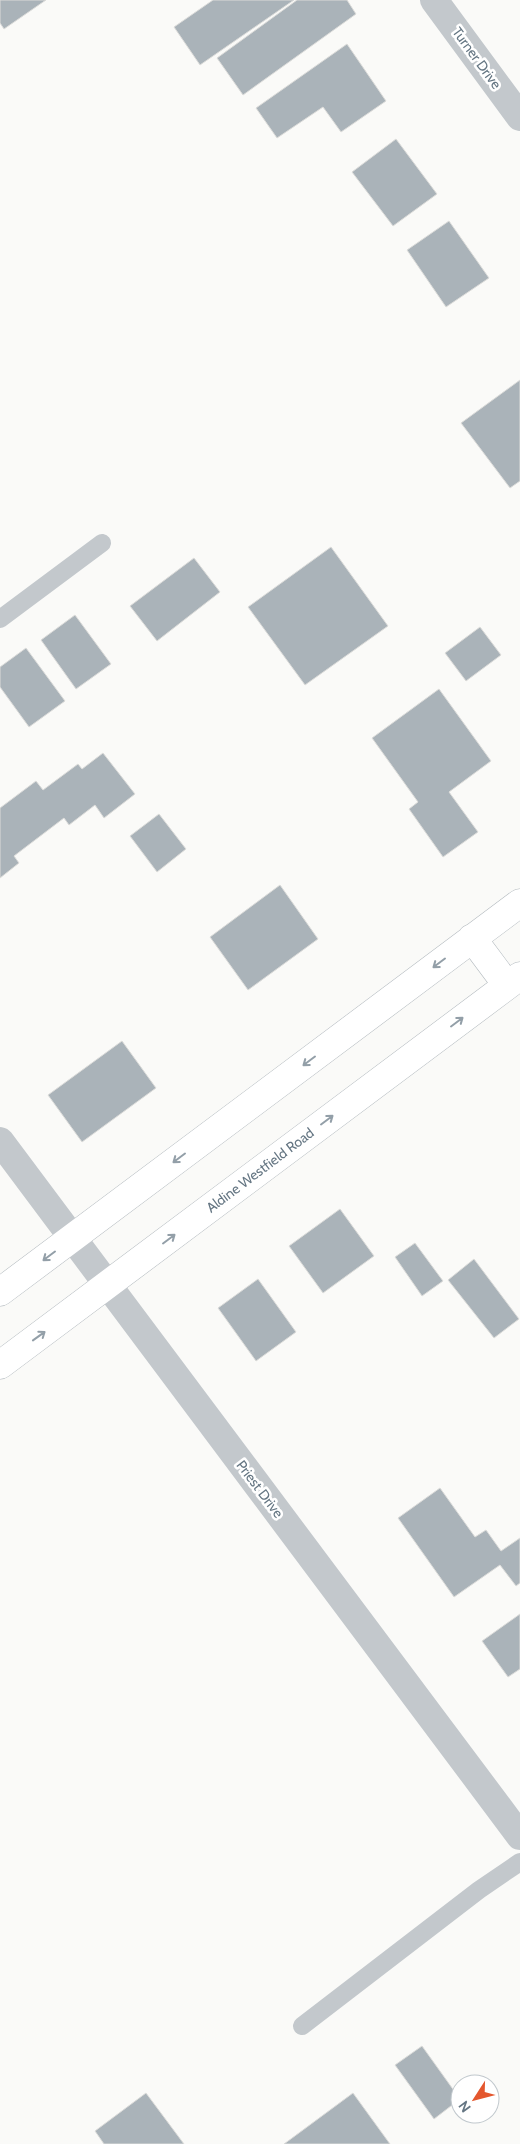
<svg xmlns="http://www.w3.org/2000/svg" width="520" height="2144" font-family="Cabin,sans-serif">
	<rect width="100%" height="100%" fill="#fafaf8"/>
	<path fill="#aab3b9" stroke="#dcdcda" d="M0,0H46L4,29L0,23Z
		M213,0H294L200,65L174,27Z
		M297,0H347L356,14L243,95L217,58Z
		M347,44L386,101L341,132L323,107L277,138L256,108Z
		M396,139L437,194L393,226L352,172Z
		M449,221L489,278L446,307L407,250Z
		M520,380V481L510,488L461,423Z
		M331,547L388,626L305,685L248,607Z
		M194,558L220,592L157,641L130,606Z
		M75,615L111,664L76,689L41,640Z
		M480,627L501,655L466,681L445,653Z
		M26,648L65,701L29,727L0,687V667Z
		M439,689L491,761L449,792L478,832L443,857L409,809L418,802L372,738Z
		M103,753L135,794L104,818L95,805L69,825L64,818L14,856L19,863L0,878V808L36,781L43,790L78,764L82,769Z
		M159,814L186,849L157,872L130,836Z
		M280,885L318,939L248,990L210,937Z
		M122,1041L156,1088L82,1142L48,1095Z
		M340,1209L374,1256L323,1293L289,1246Z
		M415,1243L443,1281L422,1296L395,1257Z
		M474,1259L519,1319L494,1338L448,1280Z
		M258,1279L296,1332L256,1361L218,1308Z
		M440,1488L475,1537L486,1530L501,1551L520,1538V1583L516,1586L500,1565L454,1597L398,1518Z
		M520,1614V1669L508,1677L482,1641Z
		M422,2046L460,2099L434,2119L395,2065Z
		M146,2093L184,2144H104L95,2131Z
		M353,2093L390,2144H284Z"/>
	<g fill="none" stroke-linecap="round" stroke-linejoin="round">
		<defs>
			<path id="secondary" d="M472,938L507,985
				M0,1292L520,903
				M0,1365L520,976"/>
		</defs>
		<use href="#secondary" stroke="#b3babf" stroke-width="29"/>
		<path stroke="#c3c8cc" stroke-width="18" d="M0,619L102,543
			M302,2026L479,1890L520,1862"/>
		<path stroke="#c3c8cc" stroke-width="28" d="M434,0L520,117
			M0,1141L520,1836"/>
		<use href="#secondary" stroke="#fff" stroke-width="28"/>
	</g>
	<defs><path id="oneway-shaft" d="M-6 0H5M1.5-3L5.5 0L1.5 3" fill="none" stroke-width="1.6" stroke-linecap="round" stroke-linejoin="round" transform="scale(1.25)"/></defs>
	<g stroke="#939fa8">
		<use href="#oneway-shaft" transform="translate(439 963) rotate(143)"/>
		<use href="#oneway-shaft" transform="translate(457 1022) rotate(-37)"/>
		<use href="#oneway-shaft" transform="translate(309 1061) rotate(143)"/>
		<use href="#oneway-shaft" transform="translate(327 1120) rotate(-37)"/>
		<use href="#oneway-shaft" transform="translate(179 1158) rotate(143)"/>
		<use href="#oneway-shaft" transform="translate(169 1239) rotate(-37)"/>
		<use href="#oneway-shaft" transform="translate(49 1256) rotate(143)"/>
		<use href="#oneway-shaft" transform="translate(39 1336) rotate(-36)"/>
	</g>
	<g text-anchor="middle" stroke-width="5" stroke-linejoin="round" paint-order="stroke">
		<g font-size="14" fill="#657683" stroke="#fff">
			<text transform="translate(477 58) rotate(54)" y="5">Turner Drive</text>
			<text transform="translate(260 1170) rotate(-37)" y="5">Aldine Westfield Road</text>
			<text transform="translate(260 1489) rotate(53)" y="5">Priest Drive</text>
		</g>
	</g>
	<g transform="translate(475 2099) rotate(234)"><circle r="24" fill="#ffffff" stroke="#c1c8cd"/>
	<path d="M0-4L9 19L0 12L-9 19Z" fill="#e4572e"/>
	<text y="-8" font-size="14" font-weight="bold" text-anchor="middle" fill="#657683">N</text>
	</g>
</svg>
